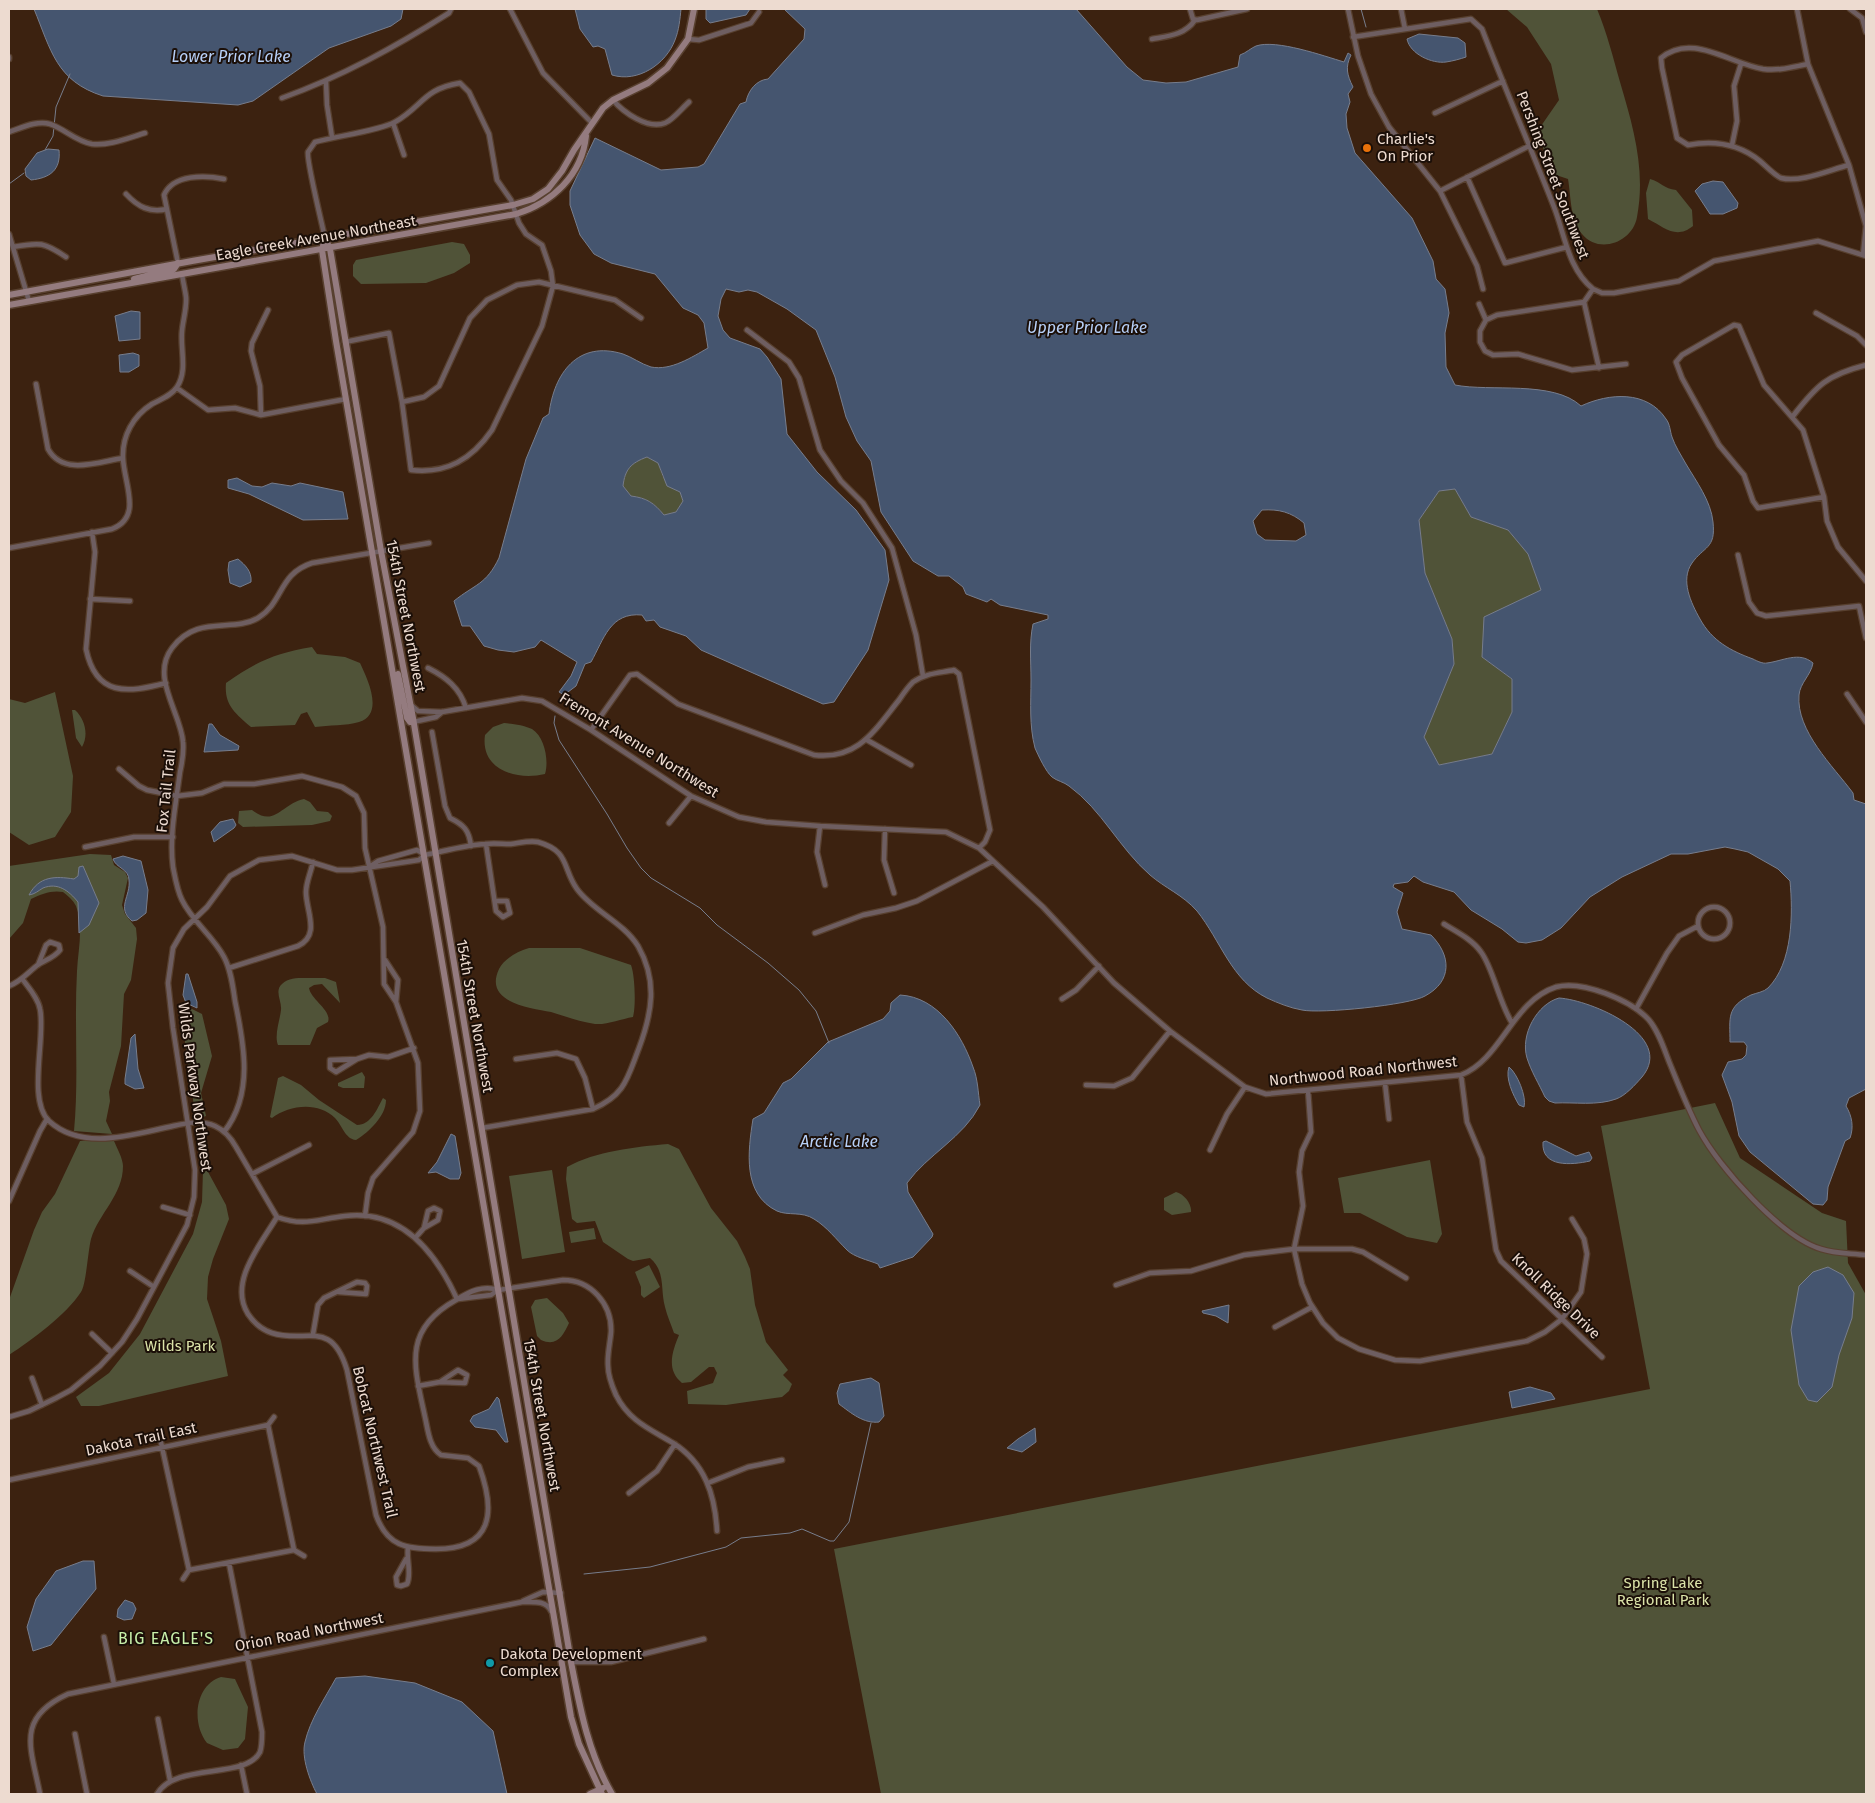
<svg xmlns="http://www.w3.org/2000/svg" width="1875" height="1803" font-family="'Fira Sans',sans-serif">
	<rect width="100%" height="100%" fill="#3c2210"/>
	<path fill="#505338" d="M1506,9H1597C1607,33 1613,57 1620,82C1633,126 1646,170 1637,217C1633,242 1599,255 1582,234C1570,220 1571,196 1568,179L1556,175L1546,157L1539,135L1541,126L1559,100L1551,64L1527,27Z
		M1650,179C1661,182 1664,189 1676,190L1692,210L1693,226C1676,240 1664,227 1648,219L1646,193Z
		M452,242L464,244L470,255V263L454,273L426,283L361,284L353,276V265L356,260Z
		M647,457L658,463L663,477L680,492L683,501L676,512L664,515C654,503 647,498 631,496L623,486C625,469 630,463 647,457Z
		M1455,489L1471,517L1508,530L1528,554L1541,590L1482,657L1512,679V712L1492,754L1439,765L1424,737L1454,664L1452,639L1425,573L1419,520L1439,491Z
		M312,647L317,654L345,657L360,663C367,678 385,714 359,722C346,726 329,725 315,727L307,712L301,714L295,725L251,727C235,713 224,705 226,683C256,662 275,653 312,647Z
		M55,692L73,776L71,812L55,837L29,845L9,832V699L25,703Z
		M72,710H75C85,719 89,735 82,747L76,738Z
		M504,723C513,724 524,725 532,729C545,737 549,761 545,774C517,781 480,770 485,735L493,727Z
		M304,799L310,802L317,811L328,812L332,816L330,821L312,825L243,827L238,823L239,811L252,810C275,828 281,804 304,799Z
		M90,854L111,855L114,865L125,872L128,878L122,905L125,914L136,928L137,939L131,980L124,994L121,1046L109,1092L110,1101L106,1121L112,1134L74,1131C79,1079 74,1025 77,971C78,950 84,926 76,906C73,900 68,896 63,892C51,890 42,894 31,899L23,923L9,939V866Z
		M529,948H580L631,965C635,975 636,1007 633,1017C621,1019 607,1025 595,1024C580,1022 565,1016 551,1012C531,1008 483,1003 499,969C504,959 518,951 529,948Z
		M304,978H325L336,982L340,1003L322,984L314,985L309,988C311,1000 332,1010 328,1022L317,1028L310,1045H278C274,1035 280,1020 281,1010C282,1001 274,991 282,984C288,978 297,978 304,978Z
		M182,1004L202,1014L212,1056L201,1093L206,1116L203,1117L195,1114L180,1006Z
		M362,1072L365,1077L364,1088H343L338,1086V1083Z
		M283,1076L301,1085L319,1100L357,1125C371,1125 377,1109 383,1098L386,1100C386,1116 369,1132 356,1140C345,1139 342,1125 335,1118C318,1101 289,1105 272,1118L270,1117L278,1078Z
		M1715,1103L1740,1158L1822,1213L1846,1221L1848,1263L1866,1295V1794H881L834,1549L1650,1389L1601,1126Z
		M80,1141H114C117,1148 123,1159 123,1166C123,1195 99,1213 91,1239C88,1251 86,1285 81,1292C66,1315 32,1340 9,1355V1300L34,1230L42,1212L55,1194Z
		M668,1144L679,1149L711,1208L737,1241L745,1257L750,1269L755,1305L766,1342L788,1370L783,1375L792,1384L789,1391L782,1397L726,1405L688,1404L687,1391L713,1383L717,1373L714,1367H709L691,1382L682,1383C666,1370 672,1352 679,1335L674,1333C671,1324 667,1316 665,1307C660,1289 666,1272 650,1258L633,1261L628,1259L603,1242L595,1221L577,1223L572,1219L566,1179L567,1167C596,1151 635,1147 668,1144Z
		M1430,1160L1442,1234L1437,1243L1407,1237L1360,1213H1344L1338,1178Z
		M203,1170H207L226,1205L229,1219L213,1259L208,1277L207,1299L221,1341L228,1376L99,1406H81L76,1397L109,1373L140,1334L193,1234L202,1202Z
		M552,1170L565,1252L522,1259L509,1176Z
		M1176,1192C1184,1194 1192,1204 1191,1212L1172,1215L1164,1210V1198Z
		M594,1228L596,1239L571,1243L569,1232Z
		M649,1265L660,1287L644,1298L641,1295V1287L635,1272Z
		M547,1298L563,1313L569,1323C563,1336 557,1347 541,1340L537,1336L531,1307L535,1300Z
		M221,1677L235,1679L248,1707L245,1739L238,1748L223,1750L207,1743C191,1723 195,1685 221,1677Z"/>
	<path fill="#45556f" stroke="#777d8c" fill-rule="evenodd" d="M34,9H403L401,19L391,26L329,48L253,101L238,105L103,96C56,81 51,50 34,9Z
		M575,9H681C680,19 679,30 675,40C666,64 638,83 612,75L605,49L598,46L593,47L580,29Z
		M706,9H750L746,15L710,23L706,19Z
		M784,9H1076L1127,67L1143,80L1166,83L1186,82L1238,67L1240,55C1246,53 1251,48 1256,46C1276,39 1324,56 1344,62L1348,53L1351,55C1345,67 1347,75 1353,87L1348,94L1350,102L1346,114L1347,128L1355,153L1412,218L1433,261L1436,279L1445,289L1449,313L1445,333L1446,367L1455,385C1490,392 1553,380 1581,406C1609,393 1647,390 1666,419C1670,424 1670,431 1672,437C1675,446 1681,455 1686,464C1696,481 1711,501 1713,522C1716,549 1704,546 1692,563C1680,580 1691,603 1700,619C1712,641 1731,651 1753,659C1757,661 1763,664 1767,663C1783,661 1799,651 1813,663C1811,675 1800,683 1799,695C1796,731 1833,766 1853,793L1854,800L1866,804V1089L1849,1098L1846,1106C1852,1116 1854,1127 1850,1138L1845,1141L1828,1187L1827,1200L1823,1205L1813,1204L1750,1152L1739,1136L1732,1102L1722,1075L1728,1062L1742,1059L1746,1055L1747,1046L1744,1042H1730C1730,1018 1726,1007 1751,995C1756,993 1764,992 1768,988C1793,963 1793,913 1790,881L1778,869L1748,852L1735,849L1725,847L1688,854H1671L1622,877L1590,897L1561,928L1542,940L1526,943L1518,942L1502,929L1471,910L1454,892L1423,882L1414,876L1408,882L1394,884L1393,887L1403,893L1397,912L1402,929L1431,935C1451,955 1453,981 1425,996C1410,1005 1320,1014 1302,1010C1290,1008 1278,1003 1267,998C1231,980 1221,941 1197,911C1183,895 1165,888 1150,875C1119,848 1102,810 1069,786C1064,782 1057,781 1052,777C1046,772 1038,755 1035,748C1029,725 1031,703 1031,680C1031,661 1029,643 1033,624L1048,619V615L1000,605L991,599L987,602L966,594L963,587L949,576H938L913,561L881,512L871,461L857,441L846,417L835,377L816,330L787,309L757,292L748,290L739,292L726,289L721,299L718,316L723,330L730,338L760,349L767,357L781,379L787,434L817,472L856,510L885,550L889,580L868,650L834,702L823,704L701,650L686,636L660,627L654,620L646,621L642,615C610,612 604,639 591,662L585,664L576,686L564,695L559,692L571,676L577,662L541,640L535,647L514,652L498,650L484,646L470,626H462L454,601C475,584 486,585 499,558L526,459L543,418L549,414C554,373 578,340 623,354C632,357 641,364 651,367C671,371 692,357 708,348L704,323L698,315L683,308L655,274L611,263L594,254L580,235L570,205V191L595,138L661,170L698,167L704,164L740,104L746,102C748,91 756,80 768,79L804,39L805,29ZM647,457L658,463L667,486L680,492L683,501L676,512L664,515C654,503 647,498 631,496L623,486C625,469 631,463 647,457ZM1455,489L1471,517L1508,530L1528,554L1541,590L1484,617L1482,657L1512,679V712L1492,754L1439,765L1424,737L1454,664L1452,639L1425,573L1419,520L1439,491ZM1262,510C1279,509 1291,512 1304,523L1306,535L1296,541L1265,540L1257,534L1253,521Z
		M1419,34L1458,38L1465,43L1466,57C1460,59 1453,61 1446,62C1432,64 1410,54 1407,39Z
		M48,149L59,150C61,170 50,178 31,180L26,176L25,169L37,153Z
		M1713,181L1723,182L1738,203L1737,208L1723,214H1710L1695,191L1702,184Z
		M131,311L140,312V339L119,341L115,316Z
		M133,353L139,355V366L129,372H120L119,355Z
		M237,478L252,486L262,487L272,483L291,486L300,483L343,492L348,519L303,520L249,494L228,488V480Z
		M238,559C245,565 252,571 251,582L240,587L230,583L228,570L229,562Z
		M209,724H212L220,735L239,746L238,750L204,752Z
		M233,819L236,825L234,828L214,842L211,832L220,822Z
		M123,856L141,861L148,890L146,913L137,920L132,921C116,908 131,896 129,880C129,869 116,868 113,859Z
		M83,866L99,903L89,925L79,933L78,902C69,891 58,882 43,888C38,891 35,894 29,895C39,876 55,876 74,879L78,876L79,867Z
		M186,974H188L197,1002V1008L186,1003L183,995Z
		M900,995C938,997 962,1035 973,1067C978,1079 978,1093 980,1105C963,1138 928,1154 907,1183L908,1192L933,1234L932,1237L913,1257L880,1268L878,1264C868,1260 854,1257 847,1250C836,1239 827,1227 814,1219C802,1211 788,1216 777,1211C742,1194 748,1151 753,1119L764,1113L783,1083L791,1079L828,1042L883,1019L890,1011L891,1003Z
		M1559,998C1591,1000 1676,1036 1642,1077C1635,1085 1625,1096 1616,1099C1597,1106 1574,1102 1555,1103L1549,1101L1545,1097C1539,1084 1531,1071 1527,1058C1520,1035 1537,1004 1559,998Z
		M135,1034L138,1069L144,1088L135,1089L125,1084V1079L131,1038Z
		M1509,1067C1517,1073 1527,1097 1524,1107L1519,1105C1513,1095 1505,1078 1509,1067Z
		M451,1134L455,1136L461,1173L459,1179H450L436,1172L428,1173L437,1162Z
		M1546,1141L1576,1156L1589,1152L1592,1158L1590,1161C1572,1165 1541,1168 1543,1142Z
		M1828,1267L1843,1275L1854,1293L1852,1318L1839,1355L1832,1387L1817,1402L1808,1400L1799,1385L1791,1330L1799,1286L1813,1272Z
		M1229,1305L1228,1323L1216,1316L1203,1313L1202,1311Z
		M871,1378L879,1383L884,1416L879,1422C864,1424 851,1413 839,1404L837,1393L840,1384Z
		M1530,1387L1551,1393L1555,1399L1512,1408L1509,1392Z
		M497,1397L499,1399L508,1442H505L496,1430L475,1427L470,1421L473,1416L489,1409Z
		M1035,1428L1036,1442L1022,1452L1007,1448L1018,1439Z
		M83,1561H94L96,1589L51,1645L33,1651L27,1627L36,1599L56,1571Z
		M125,1600L133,1603L136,1609L132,1619L124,1620L117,1617L118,1609Z
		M365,1676L415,1683L462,1702L493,1731L507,1794H317C310,1781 301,1757 305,1742C310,1720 325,1698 336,1678Z"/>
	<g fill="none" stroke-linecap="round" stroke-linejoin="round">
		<path stroke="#777d8c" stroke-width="1" d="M1361,9L1366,27
			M45,150L53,136L56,107L70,74
			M9,184L24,173
			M555,716L554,723L559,740L607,814L627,848L641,868L651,878L700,908L717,925L768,963L799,990L816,1011L829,1043
			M584,1574L650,1567L726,1547L741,1538L790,1533L802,1529L830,1541H834L849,1522L871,1423"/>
		<defs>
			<path id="street" d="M510,9L543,73L592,123
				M1190,9L1193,19L1197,20L1247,9
				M1348,9L1358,56L1371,94L1389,127L1440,191L1477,266L1483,289
				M1401,9L1405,29
				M1797,9L1808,64L1849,165L1866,226L1863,255
				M1850,9L1862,18L1866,32
				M1353,37L1471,19L1482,29C1505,89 1531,148 1554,207C1565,235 1568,269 1593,289L1584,302L1599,368
				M688,39L699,40L751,23L759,12
				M1152,39C1168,36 1185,35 1195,20
				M9,57V59
				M1808,64C1792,67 1779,71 1763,69C1730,64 1692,32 1661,58L1662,68L1677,138L1688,145C1715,140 1739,144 1760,161C1766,166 1774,175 1781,178C1801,183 1829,170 1849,165
				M326,82L327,105L332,137
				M282,98C343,76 395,47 449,13L451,9
				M613,100C623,112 648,130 665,123C673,120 682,108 689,102
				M1435,113L1503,81
				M393,123L404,155
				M9,132C21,128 37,120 50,124C65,129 75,141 92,144C109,146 128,138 145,133
				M1732,145L1737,121L1734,86L1741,64
				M1467,177L1505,263L1567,247
				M1440,191L1529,146
				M126,194C138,207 150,213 167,209
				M9,234L29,301
				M325,238C322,224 306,159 308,152C310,149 313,145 315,142C336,136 379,131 395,122C423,106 423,89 460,83L469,92L489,134L497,180L511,200L519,223L526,234L542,245L551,271L553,286L542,326L492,430C472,459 447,474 411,470L402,402L389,333L345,342
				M13,247C40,242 44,242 66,257
				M178,263L164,195C173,174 205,175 224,179
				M1593,289L1602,293H1614L1679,281L1714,261L1818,241L1866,256
				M1584,302L1497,315L1486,320L1480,331V342L1485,351L1493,355L1518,354L1572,370L1626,364
				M1479,304L1486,320
				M1816,313L1857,336L1866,345
				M747,330L789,362L799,378L820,450L841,481L863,503L892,548L916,635L923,676
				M36,384L48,449C63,476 98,462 123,458
				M177,388L208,410L235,408L261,415L346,399
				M402,402L424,397L439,386L470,318L487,300L517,285L539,282L615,300L641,318
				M261,415L260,386L251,351L252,343L268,310
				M1793,416C1817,385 1827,375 1866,365
				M1824,497L1758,508L1753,501L1744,475L1719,445L1682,378L1676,362L1682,355L1734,325L1739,326L1764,385L1803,430L1824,497L1827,521L1838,547L1866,581
				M92,532L95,552L86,649C96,697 127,693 166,683
				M9,548L112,529C143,517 124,484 123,458C122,436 133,416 152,404C161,399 171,396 177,387C188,370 180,349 182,331C183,320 187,307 186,297C185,289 183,282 182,274
				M1738,555L1749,602L1757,613L1766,616L1859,606L1866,638
				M90,599L130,601
				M428,668C446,677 460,688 466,708
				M1847,694L1866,722
				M411,705L418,711L442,712L522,698L542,701L591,730L691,796L739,817L766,822L820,826L946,832L979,848L1043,907L1114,983L1170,1031L1245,1087L1266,1094L1461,1075C1502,1059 1512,1001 1556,987C1582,980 1631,1000 1649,1020C1659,1032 1664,1049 1670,1064C1679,1086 1688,1109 1699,1130C1719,1167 1781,1237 1821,1249C1836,1254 1851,1253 1866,1255
				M413,722L436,717L442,712
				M591,730L630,675L637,674L678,704L814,755C858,760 874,731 899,700C903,694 908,687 913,682C925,673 940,673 954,670L959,674L990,830L985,842L979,848
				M432,732L445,806L450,818C464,825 469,830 471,846
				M867,740L911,765
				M119,769L139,786L147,790L177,796L202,793L224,784H254L302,776L342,787L356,796L364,813L365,848L383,927L384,984L396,1002L418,1063L420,1111L413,1132L373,1178L368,1193L365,1216
				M669,823L691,796
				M820,826L817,852L825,885
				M885,829L884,860L894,893
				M486,844L496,911L503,917L510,913L507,901H496
				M85,847L134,837H173
				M369,867L378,861L417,850L424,854
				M1698 923a16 16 0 1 1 32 0a16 16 0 1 1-32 0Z
				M1444,924C1457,932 1473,940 1481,952C1493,968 1499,1002 1512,1023
				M815,933L863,915L896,908L917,901L993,861
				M385,960L398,980L396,1002
				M229,968L298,946C321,935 306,911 306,892C306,882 311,872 313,862
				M23,980C29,988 38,998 40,1009C46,1037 27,1100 49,1121C83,1152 134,1134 173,1126C187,1123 201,1120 215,1126C224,1130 231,1138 236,1147L277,1217C305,1227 317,1219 345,1216C402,1209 436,1253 457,1299
				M9,986C22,981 28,972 39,964C46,960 55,957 60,950L59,945L50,942L46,945L38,965
				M1062,999L1076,990L1099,966
				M1636,1009L1667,953L1679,936L1698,926
				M357,1059L330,1060V1068L336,1072L357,1059L369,1055L388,1057L414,1048
				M516,1059L557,1053L576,1059L585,1078L593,1109
				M1461,1075L1467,1122L1482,1158L1496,1250L1501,1261L1602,1357
				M1385,1083L1389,1119
				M1086,1085L1114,1086L1132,1078L1170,1031
				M1308,1090L1311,1132L1302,1151L1299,1172L1303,1206L1294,1249L1302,1284L1310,1303L1323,1323L1338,1338L1359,1349L1395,1360L1420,1361L1527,1341L1545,1332L1562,1319L1581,1292L1587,1254L1584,1239L1572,1219
				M224,1132C254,1094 244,1044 235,1001C233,987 231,970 224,957C213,936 192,921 182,900C177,890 175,877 173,867C169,836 176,803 180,772C182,763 184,752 183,742C181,713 150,677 172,648C197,614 233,633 258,618C284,602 278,574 312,563L429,543
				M1210,1150L1227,1114L1245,1087
				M252,1174L309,1145
				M9,1201L40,1131L47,1119
				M163,1207L190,1215
				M277,1217C261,1244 228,1282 248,1314C254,1323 263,1330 272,1333C306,1344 331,1318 347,1370L376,1515C387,1546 406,1549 436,1549C493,1549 496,1512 479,1466L468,1458L441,1455C429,1447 428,1430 425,1417C414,1366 402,1330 456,1300C470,1291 483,1285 499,1290L563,1280C591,1280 612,1304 611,1332C610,1344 607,1355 608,1366C608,1376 612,1386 616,1395C629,1421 650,1429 673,1443C705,1463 715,1495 717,1531
				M416,1237L424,1228L438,1220L440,1211L434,1208L428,1211L424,1228
				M130,1271L154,1287
				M1116,1285L1150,1273L1191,1271L1244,1255L1294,1249H1352L1363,1252L1406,1278
				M458,1299L491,1295L498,1290
				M1275,1327L1312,1307
				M92,1334L112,1353
				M313,1334L318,1305L324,1298L357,1282L365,1283L367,1286L366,1294L339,1292
				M32,1378L42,1405
				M418,1386L440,1382L465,1383L467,1375L458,1370L440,1382
				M9,1417L29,1411L56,1398L71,1390L100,1366L122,1342L137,1319L187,1225L194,1197L195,1170L173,1028L168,983L173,948L184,929L207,907L230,876L259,860L292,856L337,870H352L419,860L425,855C445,851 465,845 485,844C493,843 502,844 511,844C520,843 530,840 538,842C570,851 562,868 577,889C593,911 623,922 638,946C658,981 652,1013 639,1048C627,1079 625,1095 593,1109L482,1128
				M268,1425L294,1550
				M160,1438L189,1570
				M9,1480L268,1425L274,1417
				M708,1483L748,1467L782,1460
				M629,1493L657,1471L675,1444
				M294,1550L304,1556
				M406,1559L396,1577L397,1585L401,1586L407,1584C412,1574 406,1559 408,1548
				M189,1570L294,1550
				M183,1579L189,1570
				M523,1601L543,1592L561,1593
				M104,1637L114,1684
				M571,1662H611L704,1639
				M158,1719L170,1780
				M75,1734L87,1794
				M241,1765L247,1794
				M40,1794C31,1748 15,1718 68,1694L522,1602C533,1602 546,1600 551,1611
				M157,1794C175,1762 246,1780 260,1752C262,1746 262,1738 262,1732L229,1563"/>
			<path id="secondary" d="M325,238L330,249L381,551L413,718L571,1662C580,1708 588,1753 612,1794
				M325,238L322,250L336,341L571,1717L579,1744L602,1794
				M134,279L174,269L178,263
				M9,295L192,261L513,205L533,199L548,189L562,171L574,150L603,108L613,100L648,83L667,68L688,39L694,9
				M9,305L516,214C552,203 582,175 586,136
				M398,674L407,718L410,722H413
				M590,1794L603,1788"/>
		</defs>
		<use href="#street" stroke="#58402f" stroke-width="7"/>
		<use href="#secondary" stroke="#58402f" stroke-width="9"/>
		<use href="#street" stroke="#6e5e61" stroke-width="4.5"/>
		<use href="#secondary" stroke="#947b7f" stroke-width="6"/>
	</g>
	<circle fill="#e8710a" stroke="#1b0f08" stroke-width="2" cx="1367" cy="148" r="5"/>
	<circle fill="#0f9aa8" stroke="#1b0f08" stroke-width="2" cx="490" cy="1663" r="5"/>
	<g text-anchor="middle" stroke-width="4" stroke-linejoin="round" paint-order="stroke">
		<g font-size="15" fill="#eddbd0" stroke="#1b0f08" text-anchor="start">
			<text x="1377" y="144">Charlie's<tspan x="1377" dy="17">On Prior</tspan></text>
			<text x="500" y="1659">Dakota Development<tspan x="500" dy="17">Complex</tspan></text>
		</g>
		<g font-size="15" fill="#eddbd0" stroke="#1b0f08">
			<text transform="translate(1553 175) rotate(69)" y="5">Pershing Street Southwest</text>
			<text transform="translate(316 238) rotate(-10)" y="5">Eagle Creek Avenue Northeast</text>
			<text transform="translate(406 616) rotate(79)" y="5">154th Street Northwest</text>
			<text transform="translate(639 745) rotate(32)" y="5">Fremont Avenue Northwest</text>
			<text transform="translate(166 791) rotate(-84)" y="5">Fox Tail Trail</text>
			<text transform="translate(475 1016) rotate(80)" y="5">154th Street Northwest</text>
			<text transform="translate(1363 1071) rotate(-6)" y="5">Northwood Road Northwest</text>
			<text transform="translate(195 1087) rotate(82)" y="5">Wilds Parkway Northwest</text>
			<text transform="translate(1556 1296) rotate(44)" y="5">Knoll Ridge Drive</text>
			<text transform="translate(542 1415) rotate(80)" y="5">154th Street Northwest</text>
			<text transform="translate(141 1439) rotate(-12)" y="5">Dakota Trail East</text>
			<text transform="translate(375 1442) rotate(77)" y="5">Bobcat Northwest Trail</text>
			<text transform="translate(309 1632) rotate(-11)" y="5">Orion Road Northwest</text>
		</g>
		<g font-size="15" fill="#dce4a9" stroke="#1b0f08">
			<text x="180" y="1351">Wilds Park</text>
			<text x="1663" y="1588">Spring Lake<tspan x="1663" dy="17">Regional Park</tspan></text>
		</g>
		<g font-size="16" font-style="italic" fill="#b7d0f8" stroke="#1b0f08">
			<text x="231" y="62">Lower Prior Lake</text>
			<text x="1087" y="333">Upper Prior Lake</text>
			<text x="839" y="1147">Arctic Lake</text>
		</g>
		<g font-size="16" letter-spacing="1" fill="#c7efaa" stroke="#1b0f08">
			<text x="166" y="1644">BIG EAGLE'S</text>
		</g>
	</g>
	<rect width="1875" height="1803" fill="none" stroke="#eddbd0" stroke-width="20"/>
</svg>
